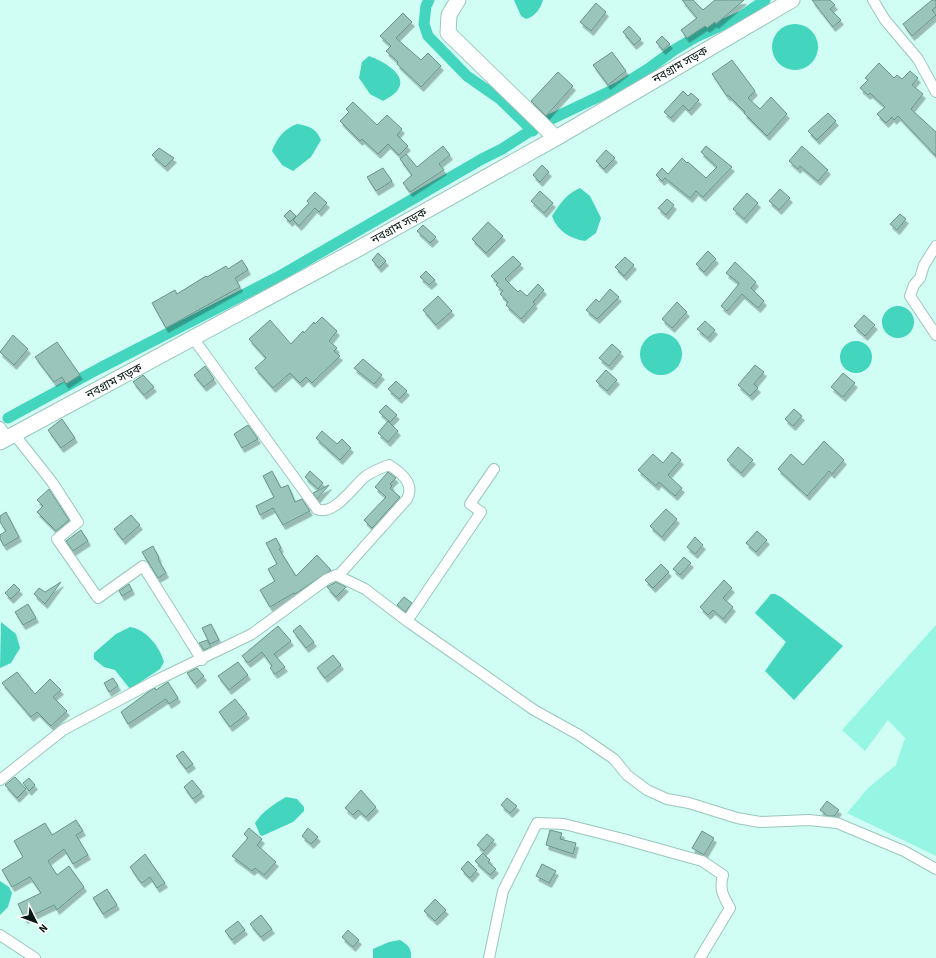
<svg xmlns="http://www.w3.org/2000/svg" width="936" height="958" font-family="'Source Sans 3','Noto Sans Bengali',sans-serif">
	<defs>
		<filter id="shadow"><feDropShadow dx="2.5" dy="4.5" stdDeviation="0" flood-color="#0004"/></filter>
	</defs>
	<rect width="100%" height="100%" fill="#d0fef4"/>
	<path fill="#96f6e3" d="M936,625V856L847,813L868,788L896,765L905,738L888,720L865,751L842,730Z"/>
	<path fill="#43d5bd" d="M514,0H543C540,9 536,16 526,19L521,16Z
		M772 47a23 23 0 1 1 46 0a23 23 0 1 1-46 0Z
		M369,56C393,65 418,84 383,101L370,94L359,78L362,62Z
		M297,124C309,126 316,128 321,140L311,157L293,171L282,165L272,151C277,138 284,129 297,124Z
		M580,188L590,196L601,218L596,233L585,241C571,239 557,231 552,216C560,204 566,194 580,188Z
		M882 322a16 16 0 1 1 32 0a16 16 0 1 1-32 0Z
		M640 354a21 21 0 1 1 42 0a21 21 0 1 1-42 0Z
		M840 357a16 16 0 1 1 32 0a16 16 0 1 1-32 0Z
		M771,594H775L781,597L843,646L794,700L765,671L786,642L755,613Z
		M1,622L16,634L20,648L11,663L0,668Z
		M130,627C146,629 160,647 164,662L160,669L130,689L115,670L104,667L94,659V653L116,634Z
		M286,797L297,799L304,807V811L293,822L262,836L260,835L255,823C263,811 274,804 286,797Z
		M0,881L9,887L12,893L8,907L0,915Z
		M400,940C408,945 412,948 411,958H373V949L389,942Z"/>
	<g fill="none" stroke-linecap="round" stroke-linejoin="round">
		<path stroke="#43d5bd" stroke-width="11" d="M429,0L426,6L424,24L428,36L467,76L500,99L533,131
			M8,418L100,368L278,277L482,159L502,149L541,124L619,87L648,69L674,50L696,37L742,16L765,0"/>
	</g>
	<path fill="#99c5bb" stroke="#69948a" filter="url(#shadow)" d="M682,0H693L703,10L715,0H744L716,24L715,22L707,28L705,26L687,38L681,30L697,18Z
		M812,0H830L835,5L830,9L841,20L833,27Z
		M932,0H936V7L932,10L936,15L912,36L903,24Z
		M596,3L606,12L591,31L580,22Z
		M403,13L412,22L396,38L421,60L428,53L441,66L421,87L397,64L398,62L386,51L391,46L380,36Z
		M629,26L641,39L634,45L623,32Z
		M662,36L670,44L663,50L656,42Z
		M612,52L626,71L608,85L593,65Z
		M732,60L755,91L748,98L760,109L771,97L787,114L767,136L744,113L745,112L729,96H727L712,74Z
		M879,63L894,78L897,75L902,79L910,71L918,78L912,85L923,94L911,109L936,132V156L898,116L894,120L892,117L886,123L877,114L885,107L870,93L868,95L860,88L868,80L865,78Z
		M558,72L573,86L546,116L531,101Z
		M683,91L688,96L691,93L699,100L689,111L683,105L671,118L664,112Z
		M353,102L377,125L387,115L402,129L397,135L408,146L399,155L388,144L378,154L362,139L360,141L340,121L349,112L346,109Z
		M828,113L836,121L817,140L808,131Z
		M443,146L450,155L439,164L444,170L410,192L403,183L412,175L400,159L406,154L417,167Z
		M706,146L732,167L703,197L696,191L690,198L665,178L662,181L656,175L662,168L668,174L682,158L687,163L688,162L706,178L717,167L701,152Z
		M802,146L828,170L818,181L800,166L798,169L789,161Z
		M159,148L174,158L165,167L152,155Z
		M606,150L615,158L604,169L596,161Z
		M542,165L549,172L540,182L533,175Z
		M383,168L392,181L376,191L367,177Z
		M780,189L790,198L779,210L769,201Z
		M540,191L553,203L544,213L531,201Z
		M315,192L327,203L319,212L315,208L299,226L293,220L309,203L307,201Z
		M747,193L758,203L744,219L733,209Z
		M667,199L674,205L666,215L658,208Z
		M290,210L296,216L290,222L284,216Z
		M900,214L906,219L897,230L890,224Z
		M488,222L503,236L486,253L472,239Z
		M423,225L436,237L430,243L417,231Z
		M708,251L716,259L704,272L696,264Z
		M378,253L386,261L379,268L372,260Z
		M513,256L521,264L505,279L518,292L520,290L527,296L538,284L544,290L533,302L535,304L521,319L506,305L508,302L500,294L503,291L496,285L498,283L491,276Z
		M625,257L634,265L624,276L615,267Z
		M242,260L248,270L235,278L240,287L166,328L152,303L175,290L177,294L206,276L207,277L226,266L228,269Z
		M735,262L756,282L751,288L764,301L758,308L742,294L727,311L721,306L738,285L739,283L726,273Z
		M426,271L435,280L429,285L420,277Z
		M610,289L619,297L597,319L586,310L596,299L599,302Z
		M438,296L452,311L436,325L423,310Z
		M677,302L687,312L672,328L662,319Z
		M864,315L875,325L865,336L854,326Z
		M322,317L337,331L329,341L337,348L334,351L340,356L312,383L306,377L300,383L290,373L273,388L255,368L266,358L249,339L270,320L291,344L303,331L304,333L314,322L315,324Z
		M705,321L715,330L708,338L697,329Z
		M13,335L28,349L14,365L0,352Z
		M57,342L80,375L66,384L62,377L54,382L35,357Z
		M612,344L621,352L609,366L599,358Z
		M363,359L382,375L374,384L354,368Z
		M755,365L764,372L754,384L758,388L750,396L738,385Z
		M205,366L214,379L204,387L194,375Z
		M606,370L617,380L607,391L596,381Z
		M843,373L855,383L843,397L831,387Z
		M143,375L154,387L144,395L133,382Z
		M396,381L407,391L399,399L388,389Z
		M386,405L397,415L390,422L379,412Z
		M794,409L802,416L793,426L785,419Z
		M62,419L75,438L61,448L48,430Z
		M388,421L398,431L388,442L378,433Z
		M248,425L258,439L242,448L234,434Z
		M322,431L337,444L342,439L351,448L340,460L316,438Z
		M824,441L844,460L832,474L829,471L807,496L778,469L791,454L803,465Z
		M738,447L753,460L741,473L727,460Z
		M672,452L681,460L668,475L682,488L675,496L659,482L656,486L638,470L653,454L663,463Z
		M272,471L281,488L288,485L295,502L302,499L310,511L283,525L273,508L260,515L256,506L274,497L263,476Z
		M310,471L323,483L318,489L305,477Z
		M388,472L396,478L390,484L392,486L390,488L400,497L372,528L364,520L386,497L375,487Z
		M329,485L317,499L313,493Z
		M49,489L69,520L56,531L37,512L43,506L37,500Z
		M666,509L677,519L662,537L650,526Z
		M6,512L19,537L4,546L0,539V535L6,531L0,522V516Z
		M131,515L140,525L123,540L114,529Z
		M81,530L88,541L73,551L66,541Z
		M757,531L767,540L756,552L746,543Z
		M695,537L703,545L695,554L687,547Z
		M276,538L281,548L279,549L296,576L317,555L331,570L295,594L294,593L270,607L260,590L275,581L268,569L277,564L266,543Z
		M153,546L159,558L158,559L166,573L158,578L142,552Z
		M684,557L691,563L680,575L673,569Z
		M661,564L669,572L653,588L645,580Z
		M724,580L732,588L723,598L733,607L723,619L713,610L708,615L700,607Z
		M61,582L45,604L34,594L39,588L45,592Z
		M336,582L346,587L336,597L327,587Z
		M14,584L20,590L11,599L5,593Z
		M129,584L132,590L122,596L119,591Z
		M404,597L412,603L405,612L397,605Z
		M28,604L36,618L23,625L15,612Z
		M211,624L219,640L210,644L202,628Z
		M300,625L314,642L306,648L293,631Z
		M278,626L291,641L274,654L285,667L275,674L270,668L272,666L262,652L248,663L242,656Z
		M207,640L211,647L204,650L199,643Z
		M333,655L341,665L325,678L317,668Z
		M238,662L248,675L229,690L218,676Z
		M197,668L204,676L195,684L187,673Z
		M17,672L35,694L50,679L61,690L53,697L67,711L51,726L37,712L31,717L2,683Z
		M113,678L118,686L109,692L104,683Z
		M168,682L178,698L169,704L166,699L128,724L121,712L151,690L155,688L156,690Z
		M235,699L247,714L230,727L219,712Z
		M183,751L193,764L186,769L176,756Z
		M15,777L26,789L17,798L5,785Z
		M29,778L35,785L29,791L23,783Z
		M192,780L202,792L193,799L184,787Z
		M361,790L376,807L366,817L358,810L353,815L345,808Z
		M507,798L517,806L510,813L501,805Z
		M827,801L839,810L834,816H828L820,810Z
		M76,820L83,831L76,835L88,855L73,864L64,849L48,861L57,875L69,866L84,887L57,910L54,905L25,919L18,904L41,893L30,877L12,887L2,870L23,857L14,841L45,823L52,835Z
		M249,828L262,839L257,845L276,862L264,875L255,868L252,871L232,856L248,838L244,834Z
		M308,828L318,837L311,844L302,836Z
		M550,830L562,833L560,839L576,843L573,854L546,845Z
		M702,831L714,838L704,855L692,848Z
		M487,834L494,840L484,851L477,845Z
		M483,853L490,860L488,862L496,869L490,875L475,861Z
		M145,854L165,883L157,888L150,877L142,883L139,880L130,867Z
		M468,861L477,870L470,878L461,869Z
		M542,864L556,871L549,883L536,876Z
		M107,889L117,905L103,914L93,898Z
		M435,899L446,910L435,921L424,911Z
		M261,915L272,929L261,937L250,924Z
		M238,921L245,930L232,940L225,931Z
		M348,930L359,940L353,947L342,937Z"/>
	<g fill="none" stroke-linecap="round" stroke-linejoin="round">
		<defs>
			<path id="street" d="M873,0L885,20L918,59L936,92
				M936,246L924,265L920,278L914,285L910,296L936,335
				M193,338L317,509C334,517 355,484 366,476C373,471 381,468 389,465C402,473 415,484 407,499L339,575
				M0,427L8,438
				M14,434L52,482L78,522L57,539L98,598L143,566L202,660
				M407,621L481,512L470,504L494,469
				M0,780L63,730L155,681L252,634L327,579L336,575L365,589L407,621L534,710L579,735L614,759L627,775L647,790L667,799L689,803L737,818L760,822L809,820L837,823L904,851L936,869
				M0,935L35,958
				M489,958L503,891L537,823L564,824L623,839L702,861L723,875C719,889 723,896 730,908L700,958"/>
			<path id="secondary" d="M458,0L449,15L448,33L556,138
				M0,442L356,250L556,138L792,0"/>
		</defs>
		<use href="#street" stroke="#9ac6bd" stroke-width="12"/>
		<use href="#secondary" stroke="#9ac6bd" stroke-width="17"/>
		<use href="#street" stroke="#fff" stroke-width="10"/>
		<use href="#secondary" stroke="#fff" stroke-width="15"/>
	</g>
	<g text-anchor="middle" stroke-width="3.5" stroke-linejoin="round" paint-order="stroke">
		<g font-size="12" fill="#081916" stroke="#fff">
			<text transform="translate(680 65) rotate(-30)" y="4">নবগ্রাম সড়ক</text>
			<text transform="translate(399 226) rotate(-29)" y="4">নবগ্রাম সড়ক</text>
			<text transform="translate(114 381) rotate(-28)" y="4">নবগ্রাম সড়ক</text>
		</g>
	</g>
	<g transform="translate(36 922) rotate(132)" stroke="#ffffff" stroke-width="3" paint-order="stroke">
	<path d="M0-3L7 15L0 10L-7 15Z" fill="#081916"/>
	<text y="-6" font-size="11" font-weight="bold" text-anchor="middle" fill="#081916">N</text>
	</g>
</svg>
